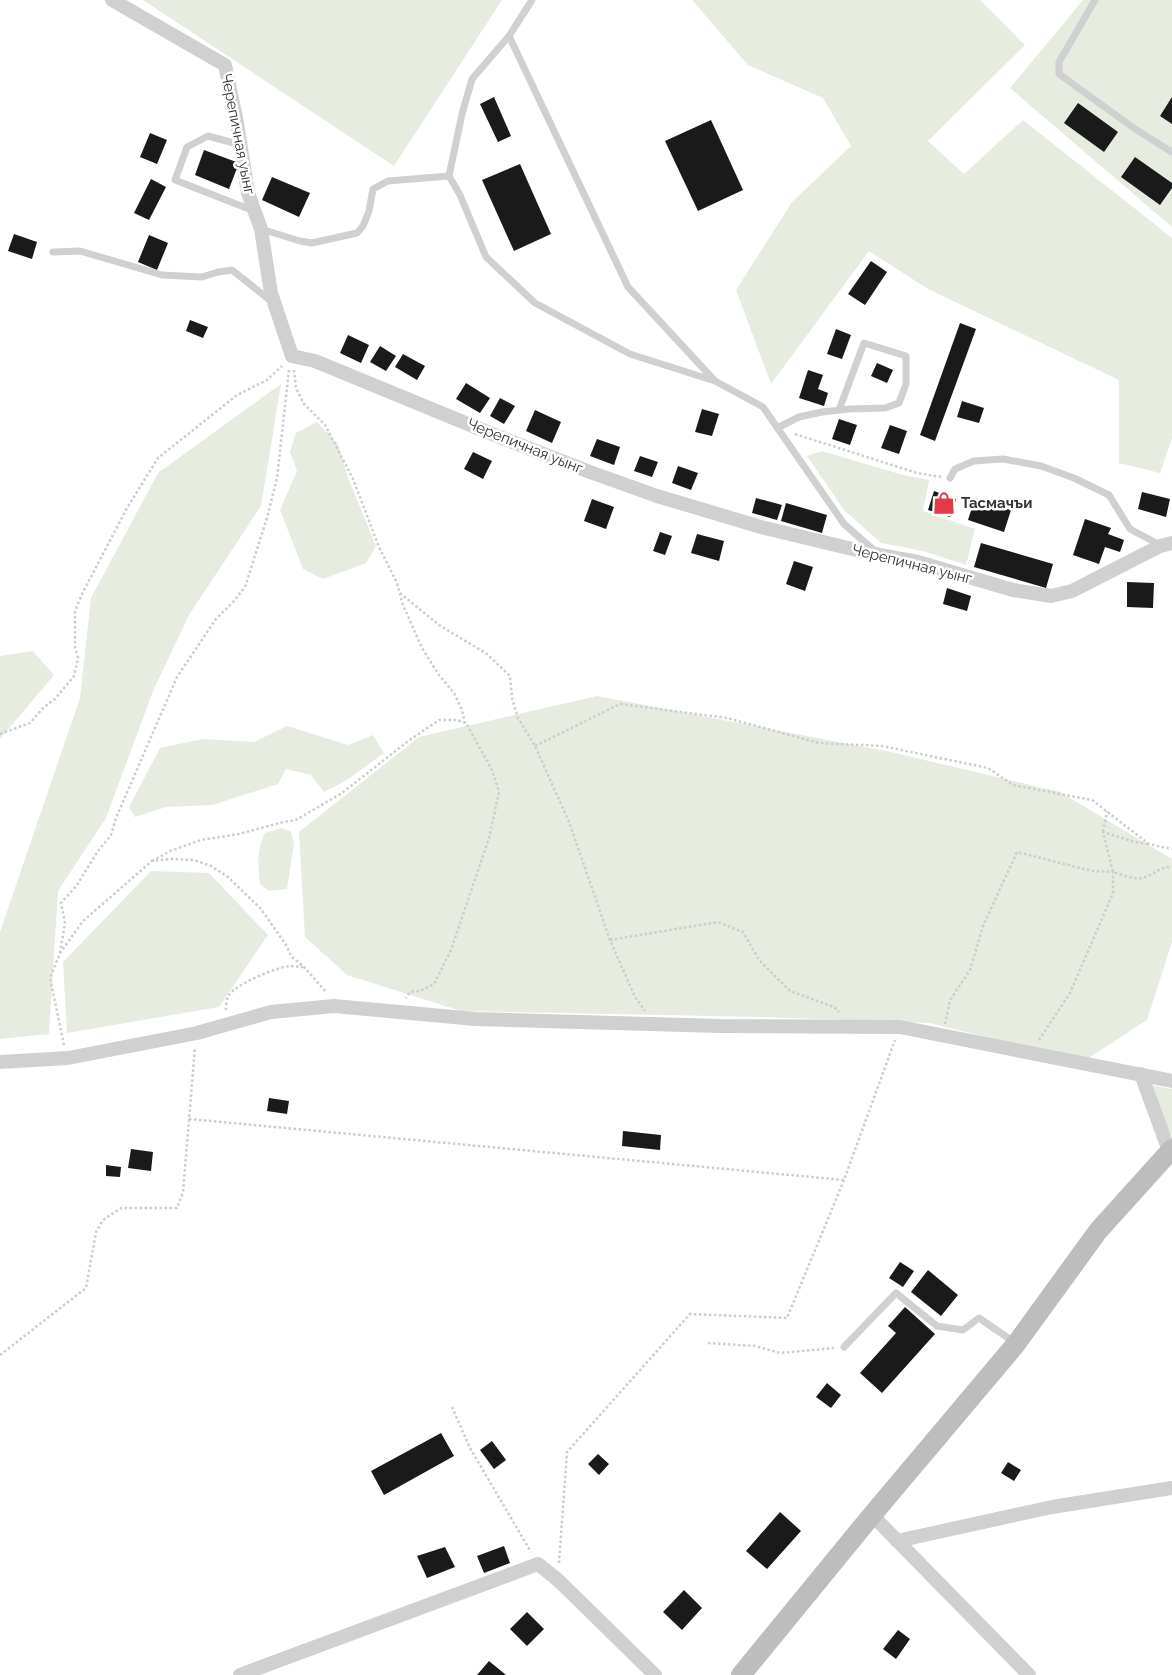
<svg xmlns="http://www.w3.org/2000/svg" width="1172" height="1675" font-family="Raleway,sans-serif">
	<rect width="100%" height="100%" fill="#fff"/>
	<path fill="#e6ecdf" d="M143,0H502L394,166Z
		M692,0H980L1025,45L928,141L964,174L1023,120L1172,238V438L1160,473L1119,463V380L928,289L869,251L771,384L736,290L792,202L851,146L823,98L748,65Z
		M1083,0H1172V227L1010,88Z
		M281,384L261,506L189,615L153,691L106,818L58,891L49,1034L0,1039V932L80,698L91,598L158,473Z
		M317,422L338,444L347,475L376,546L366,563L323,579L303,569L280,510L297,471L290,452L296,433Z
		M822,451L903,475L929,480L923,511L975,529L966,565L923,551L881,543L844,510L807,456Z
		M33,651L54,675L0,739V656Z
		M597,696L891,752L1060,792L1172,859V942L1147,1020L1087,1059L1035,1049L929,1023L763,1017L461,1011L347,975L305,937L299,832L419,737Z
		M287,726L348,745L373,735L384,753L347,780L324,792L311,775L286,769L278,784L212,805L166,807L135,817L129,807L160,748L203,739L254,742Z
		M282,828L291,832L294,843L287,889L269,891L260,884C258,865 256,851 265,833Z
		M151,871L209,873L268,935L219,1007L67,1033L63,962Z
		M1152,1085L1172,1089V1134L1170,1135Z"/>
	<path fill="#1a1a1a" d="M494,97L511,136L498,142L480,104Z
		M1172,97V124L1160,116Z
		M1078,103L1118,132L1104,152L1064,123Z
		M711,120L743,190L698,211L665,141Z
		M150,133L167,140L157,164L140,157Z
		M204,150L239,163L229,189L195,175Z
		M1135,157L1172,183V188L1160,205L1121,177Z
		M520,164L551,234L514,251L482,180Z
		M272,177L310,193L299,217L262,200Z
		M151,179L166,187L149,220L134,213Z
		M14,234L37,242L32,259L8,251Z
		M149,235L168,243L157,270L138,262Z
		M871,261L887,272L865,305L848,294Z
		M190,320L208,327L203,338L186,331Z
		M960,323L976,329L935,441L920,435Z
		M836,329L851,335L842,359L827,354Z
		M348,335L369,345L361,363L340,353Z
		M380,346L396,356L386,371L370,362Z
		M403,354L425,366L417,380L395,367Z
		M877,363L893,370L887,383L871,376Z
		M808,370L823,375L818,389L828,393L824,406L799,398Z
		M466,383L490,398L480,413L456,399Z
		M500,398L515,406L504,424L490,416Z
		M962,401L984,408L979,423L957,417Z
		M702,409L719,414L712,436L695,432Z
		M535,410L561,422L552,443L526,431Z
		M839,419L857,425L850,445L832,439Z
		M890,425L907,431L899,454L881,448Z
		M597,439L620,447L614,465L590,456Z
		M473,452L492,461L483,479L464,469Z
		M640,456L658,462L652,477L634,471Z
		M678,466L698,473L691,490L672,483Z
		M934,491L956,499L950,517L928,510Z
		M1142,492L1170,499L1166,517L1138,509Z
		M756,498L782,505L777,520L752,513Z
		M975,498L1011,510L1004,532L968,520Z
		M592,499L614,507L606,529L584,521Z
		M786,503L827,515L822,533L781,521Z
		M1085,519L1111,528L1108,534L1124,540L1120,552L1105,547L1099,564L1073,555Z
		M660,532L672,536L665,555L653,551Z
		M697,534L724,541L719,561L691,553Z
		M981,543L1053,564L1046,588L974,567Z
		M794,561L813,567L805,591L786,584Z
		M1127,582L1154,583L1153,608L1127,607Z
		M947,588L971,596L967,611L943,604Z
		M269,1098L289,1101L287,1114L267,1111Z
		M623,1131L661,1135L660,1150L622,1146Z
		M131,1149L153,1152L151,1171L128,1168Z
		M106,1165L121,1167L120,1177L106,1176Z
		M900,1262L914,1271L903,1287L889,1278Z
		M928,1270L958,1295L941,1316L911,1292Z
		M905,1307L935,1334L882,1393L860,1373L896,1333L888,1326Z
		M827,1383L841,1395L831,1408L816,1397Z
		M441,1433L454,1456L384,1495L371,1471Z
		M492,1441L506,1460L494,1469L480,1450Z
		M598,1454L609,1464L599,1475L588,1464Z
		M1008,1462L1021,1470L1014,1481L1001,1473Z
		M780,1512L801,1531L767,1569L746,1551Z
		M504,1546L510,1563L484,1573L477,1556Z
		M445,1547L455,1567L427,1578L417,1556Z
		M684,1590L702,1608L682,1630L663,1612Z
		M527,1612L544,1629L527,1646L510,1629Z
		M898,1630L910,1639L896,1659L883,1649Z
		M489,1661L506,1675H477Z"/>
	<g fill="none" stroke-linecap="round" stroke-linejoin="round">
		<path stroke="#cdcdcd" stroke-width="2.5" stroke-dasharray="2.5 2.5" stroke-linecap="butt" d="M294,370L296,388L304,404L325,425L353,479L379,547L397,583L403,605L422,648L439,675L454,693L462,710L465,723
			M795,434L917,473L941,477
			M400,593L439,625L487,654L510,676L512,698L518,718L535,746L569,822L610,940L635,997L645,1011
			M0,734L30,723L44,707L55,699L74,676L78,658L75,647V611L82,594L127,508L158,458L237,395L267,380L282,366
			M535,746L620,704L727,718L819,743L882,746L988,768L1013,785L1092,800L1149,844L1172,849
			M1103,832L1107,811
			M1148,844L1135,842L1103,832L1113,872C1122,875 1137,881 1146,877C1155,874 1161,866 1172,867
			M152,861L170,851L201,840L239,834L283,822L296,820L342,793L407,742L439,720H457L466,723L492,770L499,792L489,838L451,950L434,984L420,991L410,992L406,998
			M610,940L718,922L743,932L759,960L790,991L834,1007L839,1012
			M60,953L65,923L61,903L77,885L98,851L111,835L116,818L177,677L216,619L234,601L245,587L267,518L277,478L289,370
			M226,1010C226,1006 226,999 229,995C236,984 277,967 290,966C294,966 299,967 303,967
			M945,1024L950,1000L970,970L983,926L1017,852L1092,871L1113,872V893L1070,993L1039,1040
			M64,1045L50,978L60,953L83,921L152,861L171,859L194,860L211,866L228,877L261,909L286,945L291,956L304,967L326,992
			M189,1119L844,1180L895,1040
			M708,1343L755,1346L780,1353L835,1348
			M0,1355L86,1288L96,1232L103,1220L121,1208H177L183,1192L195,1047
			M452,1407L470,1448L531,1552
			M559,1563L567,1452L690,1314L787,1318L844,1180"/>
		<path stroke="#d0d0d0" stroke-width="7" d="M532,0L509,36L472,79L462,114L449,176L460,195L486,257L535,303L630,354L715,381L763,407L844,524L876,552
			M1095,0L1059,62V74L1135,129L1172,152
			M509,36L628,287L715,381
			M241,145L208,136L187,147L175,180L254,211
			M261,229L300,241L312,243L357,233L363,226L369,211L373,189L388,181L449,176
			M53,252L80,251L162,275L202,277L218,272L232,270L271,301
			M777,428L799,417L822,412L850,409L885,408L899,403L906,384V356L864,343L839,410
			M950,478L955,469L974,461L1003,459L1041,466L1074,478L1109,495L1130,529L1160,545
			M844,1347L896,1293L937,1326L963,1330L979,1318L1014,1342"/>
		<path stroke="#d0d0d0" stroke-width="14" d="M112,0L225,65L237,123L248,193L261,229L271,293L292,356L315,361L497,436L590,472L657,496L761,527L869,553L918,562L1013,590L1051,596L1072,591L1160,546L1172,543
			M0,1062L68,1058L197,1033L271,1012L334,1006L475,1019L720,1026L900,1027L1172,1081
			M1141,1074L1169,1151
			M872,1515L1029,1675
			M897,1541L1052,1507L1172,1488
			M240,1675L538,1564L558,1580L655,1675"/>
		<path stroke="#bdbdbd" stroke-width="20" d="M741,1675L872,1515L1016,1344L1098,1231L1172,1149"/>
	</g>
	<defs>
		<symbol id="shop-bare" viewBox="-9 -9 18 18"><path d="M-5-2.5h2.3a2.7 3.5 0 0 1 5.4 0H5L5.5 6h-11ZM-1.5-2.5h3a1.5 2.3 0 0 0-3 0Z" fill="#e63946" stroke="#fff" stroke-width="2.5" paint-order="stroke"/></symbol>
	</defs>
	<g fill-rule="evenodd">
		<use href="#shop-bare" x="928" y="487" width="32" height="32"/>
	</g>
	<g text-anchor="middle" stroke-width="5" stroke-linejoin="round" paint-order="stroke">
		<g font-size="15" fill="#333" stroke="#fff">
			<text transform="translate(238 134) rotate(79)" y="5">Черепичная уынг</text>
			<text transform="translate(525 446) rotate(22)" y="5">Черепичная уынг</text>
			<text transform="translate(912 564) rotate(14)" y="5">Черепичная уынг</text>
		</g>
		<g font-size="15" font-weight="bold" fill="#333" stroke="#fff" text-anchor="start">
			<text x="961" y="508">Тасмачъи</text>
		</g>
	</g>
</svg>
